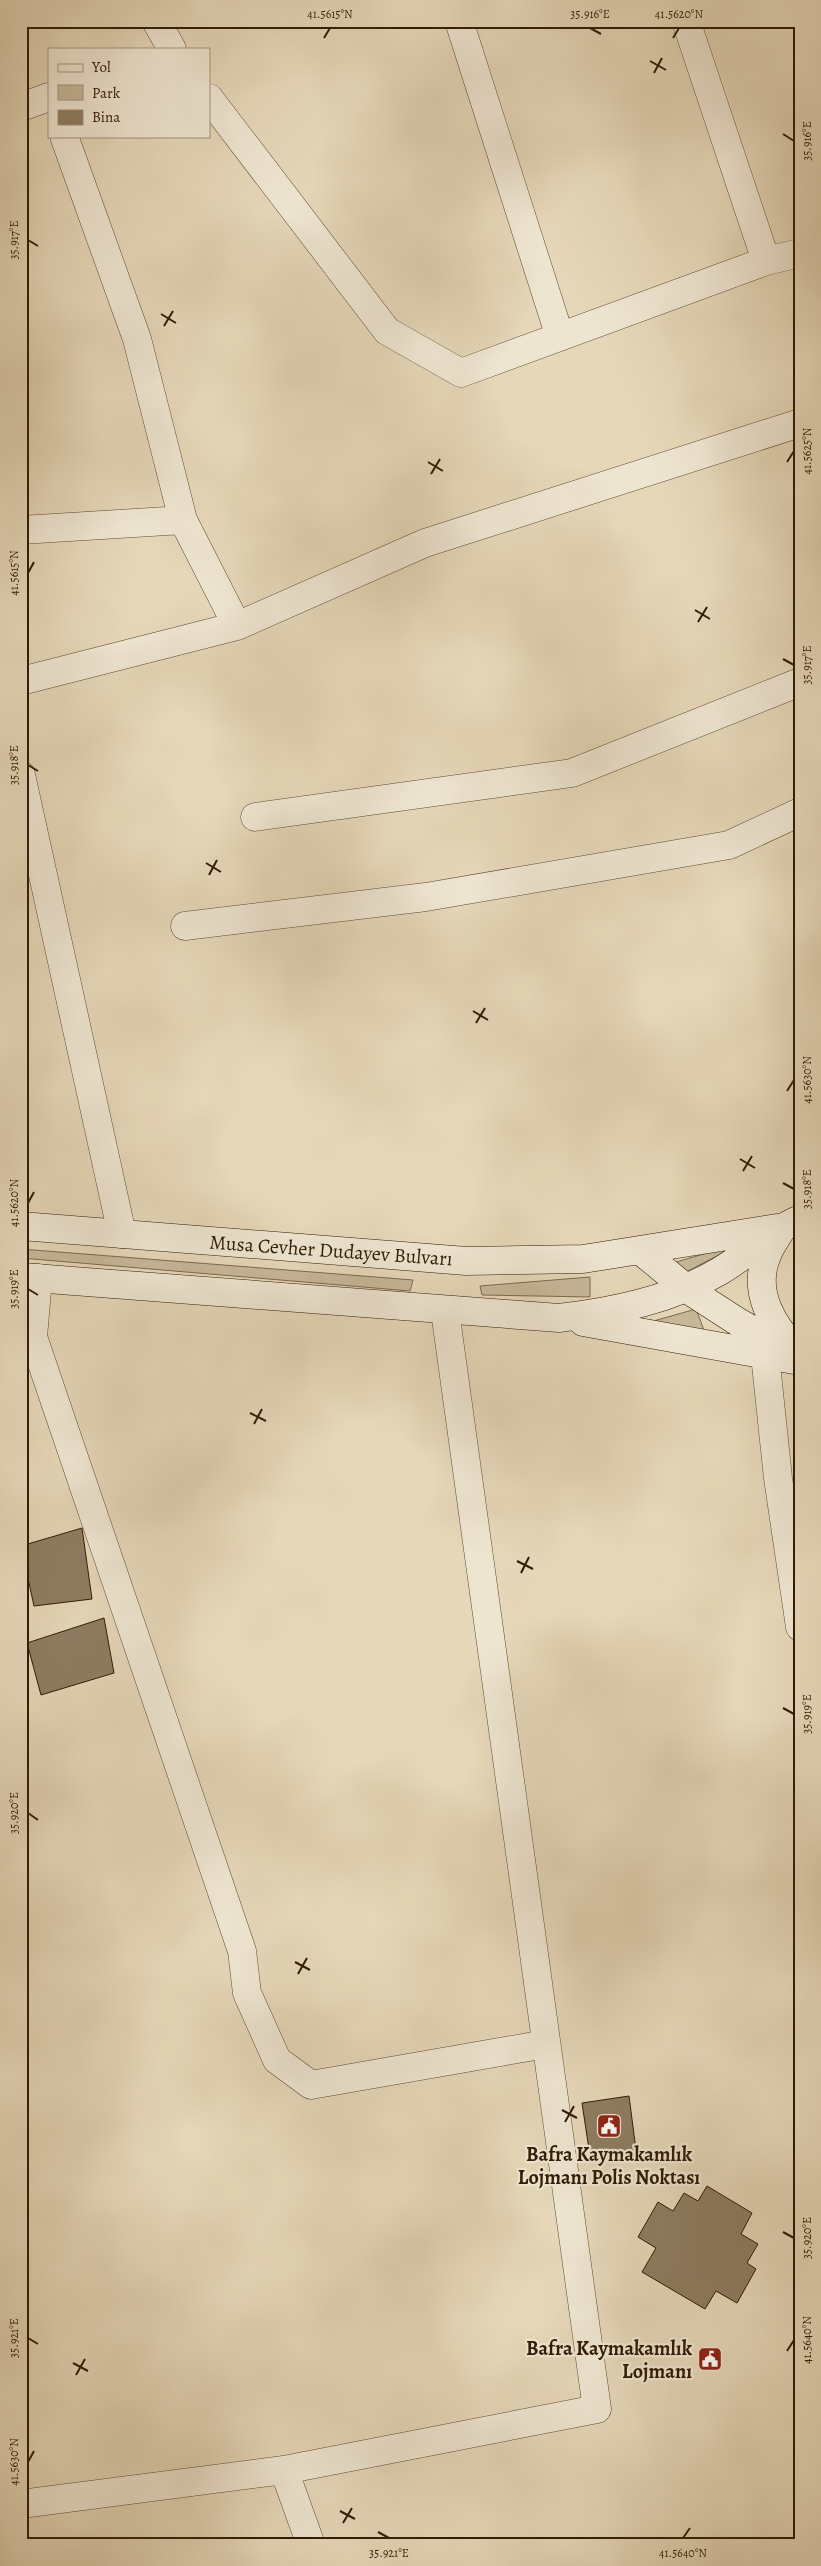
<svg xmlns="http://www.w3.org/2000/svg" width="821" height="2566" font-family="Alegreya,serif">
	<rect width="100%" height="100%" fill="#e5d7b8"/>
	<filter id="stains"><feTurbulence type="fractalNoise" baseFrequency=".004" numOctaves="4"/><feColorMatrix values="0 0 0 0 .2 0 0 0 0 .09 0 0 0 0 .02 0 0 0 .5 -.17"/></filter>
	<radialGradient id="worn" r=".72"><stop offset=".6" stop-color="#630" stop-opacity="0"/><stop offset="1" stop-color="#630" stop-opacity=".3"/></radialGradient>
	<path fill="#c6b799" stroke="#7a6a4e" d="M744,1242L686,1272L673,1263Z
		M21,1249L413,1280L410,1291L21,1258Z
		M590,1277V1297L482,1295L480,1286Z
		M696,1309L704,1330L650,1322Z"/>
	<path fill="#8e7d62" stroke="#2f1c04" d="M82,1528L92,1599L34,1606L21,1546Z
		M104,1618L114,1673L41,1695L27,1643Z
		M629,2096L636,2150L590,2156L582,2103Z
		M707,2186L752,2213L741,2234L758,2244L747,2263L756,2269L737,2303L716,2291L705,2309L642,2272L656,2248L638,2237L658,2202L673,2211L684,2193L698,2201Z"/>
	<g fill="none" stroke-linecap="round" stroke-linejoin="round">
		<defs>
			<path id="street" d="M156,21L172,49
				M459,21L560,337
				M686,21L766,261
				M209,98L387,331L461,373L766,261L800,253
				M21,107L49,97
				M64,136L137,339L183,520
				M21,530L183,520L237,626
				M21,681L237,626L425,543L800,423
				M21,775L122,1234
				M255,817L572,773L800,682
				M185,926L426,897L729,845L800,812
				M38,1278L33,1337L242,1951L247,1993L277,2060L311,2085L546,2044
				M765,1355L778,1478L800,1627
				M284,2470L311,2545
				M21,2504L284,2470L597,2409L445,1311"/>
			<path id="secondary" d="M21,1226L466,1261L583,1259L777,1228
				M781,1230C776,1239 769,1248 766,1258C753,1291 772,1327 797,1349
				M641,1251L687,1289L738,1322L792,1352
				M21,1277L559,1318C615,1311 671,1300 720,1271C747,1255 770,1232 800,1219
				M583,1322L800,1361"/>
		</defs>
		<use href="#street" stroke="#5c4b31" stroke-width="29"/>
		<use href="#secondary" stroke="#2f1c04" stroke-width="29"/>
		<use href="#street" stroke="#eee5d1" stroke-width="28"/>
		<use href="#secondary" stroke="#eee5d1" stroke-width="28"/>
	</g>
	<path fill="none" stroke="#2f1c04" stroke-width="2" d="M590,28L601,34M324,38L330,28M673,38L679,28M650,61L666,70M654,73L662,58M783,134L794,141M28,240L38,246M161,314L176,323M164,326L173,311M428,462L443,471M787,462L794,451M431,474L440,459M28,573L34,562M695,610L710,619M698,622L707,607M783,659L794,665M28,765L38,771M206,863L221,872M209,875L217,860M473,1011L488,1020M476,1023L485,1008M787,1091L794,1080M740,1159L755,1168M743,1171L752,1156M783,1183L794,1189M28,1203L34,1192M28,1289L38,1295M250,1413L266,1421M254,1424L262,1409M517,1561L533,1569M521,1573L529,1557M783,1708L794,1714M28,1813L38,1820M295,1962L310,1970M298,1974L307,1958M562,2110L577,2118M565,2122L574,2106M783,2232L794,2238M28,2338L38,2344M787,2351L794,2340M73,2363L88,2371M76,2375L85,2359M28,2462L34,2451M340,2511L355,2519M343,2523L352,2508M378,2532L389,2538M683,2538L690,2528"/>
	<defs>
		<symbol id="civic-square" viewBox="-11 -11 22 22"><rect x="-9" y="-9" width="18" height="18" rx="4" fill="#8f2418" stroke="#eee5d1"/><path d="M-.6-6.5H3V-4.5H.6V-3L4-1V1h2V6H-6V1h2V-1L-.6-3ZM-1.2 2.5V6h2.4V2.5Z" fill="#fff"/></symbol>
	</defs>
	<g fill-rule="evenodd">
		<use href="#civic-square" x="595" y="2112" width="28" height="28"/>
		<use href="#civic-square" x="696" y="2345" width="28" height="28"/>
	</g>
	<g text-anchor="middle" stroke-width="4.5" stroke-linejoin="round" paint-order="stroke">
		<g font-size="20" fill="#2f1c04" stroke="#eee5d1">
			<text transform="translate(331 1250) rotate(4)" y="7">Musa Cevher Dudayev Bulvarı</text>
		</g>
		<g font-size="20" font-weight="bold" fill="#2f1c04" stroke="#eee5d1">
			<text x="609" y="2161">Bafra Kaymakamlık<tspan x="609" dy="23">Lojmanı Polis Noktası</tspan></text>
			<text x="692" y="2355" text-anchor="end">Bafra Kaymakamlık<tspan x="692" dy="23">Lojmanı</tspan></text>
		</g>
	</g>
	<rect width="821" height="2566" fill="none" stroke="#e5d7b8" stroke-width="55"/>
	<rect x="48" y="48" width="162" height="90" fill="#eee5d1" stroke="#a2957f"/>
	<rect x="58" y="64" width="25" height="8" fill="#eee5d1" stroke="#a2957f"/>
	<text x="92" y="72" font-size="15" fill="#2f1c04">Yol</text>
	<rect x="58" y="85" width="25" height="15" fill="#c6b799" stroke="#a2957f"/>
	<text x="92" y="98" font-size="15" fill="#2f1c04">Park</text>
	<rect x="58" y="110" width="25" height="15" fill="#8e7d62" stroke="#a2957f"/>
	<text x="92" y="122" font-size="15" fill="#2f1c04">Bina</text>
	<rect x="28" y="28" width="766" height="2510" fill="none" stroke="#2f1c04" stroke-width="2"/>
	<g font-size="12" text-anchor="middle" fill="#2f1c04">
		<text x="330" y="18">41.5615°N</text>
		<text x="590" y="18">35.916°E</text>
		<text x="679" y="18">41.5620°N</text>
		<text transform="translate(807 141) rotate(-90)" y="4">35.916°E</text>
		<text transform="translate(14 240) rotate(-90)" y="4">35.917°E</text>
		<text transform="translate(807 451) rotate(-90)" y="4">41.5625°N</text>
		<text transform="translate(14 573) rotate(-90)" y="4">41.5615°N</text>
		<text transform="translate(807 665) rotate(-90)" y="4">35.917°E</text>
		<text transform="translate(14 765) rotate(-90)" y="4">35.918°E</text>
		<text transform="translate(807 1080) rotate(-90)" y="4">41.5630°N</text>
		<text transform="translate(807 1189) rotate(-90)" y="4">35.918°E</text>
		<text transform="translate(14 1203) rotate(-90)" y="4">41.5620°N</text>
		<text transform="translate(14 1289) rotate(-90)" y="4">35.919°E</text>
		<text transform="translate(807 1714) rotate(-90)" y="4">35.919°E</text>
		<text transform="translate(14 1813) rotate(-90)" y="4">35.920°E</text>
		<text transform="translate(807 2238) rotate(-90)" y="4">35.920°E</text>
		<text transform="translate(14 2338) rotate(-90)" y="4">35.921°E</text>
		<text transform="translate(807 2340) rotate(-90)" y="4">41.5640°N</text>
		<text transform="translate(14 2462) rotate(-90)" y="4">41.5630°N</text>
		<text x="389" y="2557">35.921°E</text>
		<text x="683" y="2557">41.5640°N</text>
	</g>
	<rect width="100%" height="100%" filter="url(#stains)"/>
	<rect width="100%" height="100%" fill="url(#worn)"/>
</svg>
